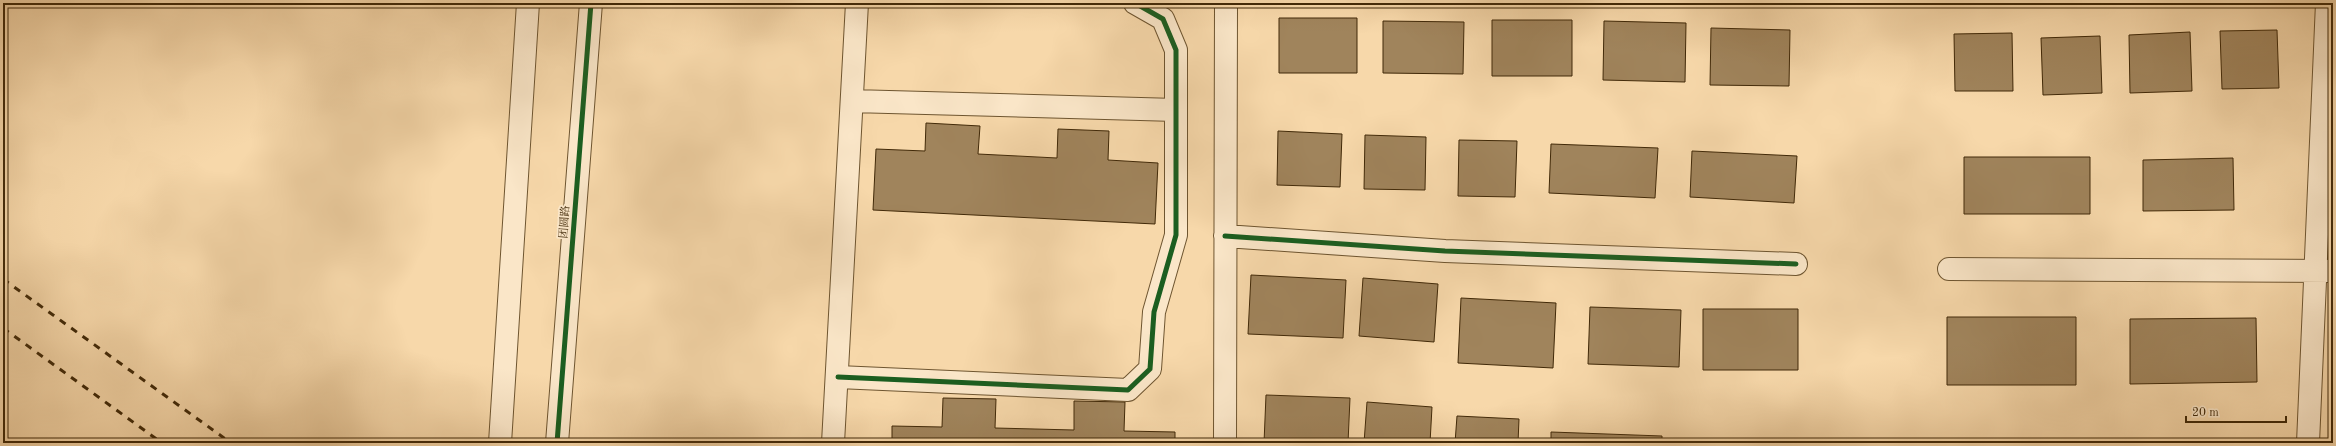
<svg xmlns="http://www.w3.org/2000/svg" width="2336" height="446" font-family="'Old Standard TT','Noto Serif SC',serif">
	<rect width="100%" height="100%" fill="#f7d8aa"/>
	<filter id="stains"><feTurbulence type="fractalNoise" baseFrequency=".005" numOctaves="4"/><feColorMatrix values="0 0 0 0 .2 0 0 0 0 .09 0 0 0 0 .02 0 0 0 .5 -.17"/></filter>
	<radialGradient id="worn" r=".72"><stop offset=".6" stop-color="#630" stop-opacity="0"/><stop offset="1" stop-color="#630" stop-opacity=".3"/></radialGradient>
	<path fill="#a0845c" stroke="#412908" d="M1279,18H1357V73H1279Z
		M1492,20H1572V76H1492Z
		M1383,21L1464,22L1463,74L1383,73Z
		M1604,21L1686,23L1685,82L1603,80Z
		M1711,28L1790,30L1789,86L1710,85Z
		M2277,30L2279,88L2222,89L2220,31Z
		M2190,32L2192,91L2130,93L2129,35Z
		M2012,33L2013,91H1955L1954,34Z
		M2100,36L2102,93L2043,95L2041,38Z
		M926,123L980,126L978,154L1057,158L1058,129L1109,131L1108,160L1158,163L1155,224L873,210L876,149L925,151Z
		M1278,131L1342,134L1340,187L1277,185Z
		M1365,135L1426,137L1425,190L1364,189Z
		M1459,140L1517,141L1515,197L1458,196Z
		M1551,144L1658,148L1655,198L1549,193Z
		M1692,151L1797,156L1794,203L1690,197Z
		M1964,157H2090V214H1964Z
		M2233,158L2234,210L2143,211V160Z
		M1251,275L1346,280L1343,338L1248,334Z
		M1363,278L1438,284L1434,342L1359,336Z
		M1461,298L1556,303L1553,368L1458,363Z
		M1590,307L1681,310L1679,367L1588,364Z
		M1703,309H1798V370H1703Z
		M1947,317H2076V385H1947Z
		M2256,318L2257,382L2130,384V319Z
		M1266,395L1350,398L1348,443H1264Z
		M943,398L996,399L995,428L1074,430V401L1125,402L1124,431L1175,432V443H892V426L942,427Z
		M1367,402L1432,407L1430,443H1364Z
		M1457,416L1519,419L1518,443H1455Z
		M1551,432L1662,436V443H1551Z
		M1694,441L1788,443H1693Z"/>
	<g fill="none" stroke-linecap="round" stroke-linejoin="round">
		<defs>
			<path id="minor" d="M852,101L1176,110
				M1225,236L1445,251L1796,264
				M1949,269L2333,271
				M838,377L1128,390L1150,369L1154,312L1176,235V50L1163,19L1135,3
				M833,443L857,3
				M1225,443L1226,3
				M2308,443L2327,3"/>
			<path id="tertiary" d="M500,443L528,3
				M557,443L591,3"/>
		</defs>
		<use href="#minor" stroke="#6e5530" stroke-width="24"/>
		<use href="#tertiary" stroke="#6e5530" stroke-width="24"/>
		<use href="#minor" stroke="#fae6c8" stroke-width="22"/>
		<use href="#tertiary" stroke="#fae6c8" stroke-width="22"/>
		<path stroke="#412908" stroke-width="3" stroke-dasharray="7 7" stroke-linecap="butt" d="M3,279L231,443
			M3,328L162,443"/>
		<defs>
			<path id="cycleway" d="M1225,236L1445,251L1796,264
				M838,377L1128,390L1150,369L1154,312L1176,235V50L1163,19L1135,3
				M557,443L591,3"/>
		</defs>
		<use href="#cycleway" stroke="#fae6c8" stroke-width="8"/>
		<use href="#cycleway" stroke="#1b5e20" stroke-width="5"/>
	</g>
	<g text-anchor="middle" stroke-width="3.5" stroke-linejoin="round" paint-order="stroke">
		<g font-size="11" fill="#412908" stroke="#fae6c8">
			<text transform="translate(564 222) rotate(-86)" y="4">团圆路</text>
		</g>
	</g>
	<rect width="2336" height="446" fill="none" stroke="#f7d8aa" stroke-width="16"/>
	<rect x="4" y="4" width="2328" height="438" fill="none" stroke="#412908" stroke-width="2"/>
	<rect x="8" y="8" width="2320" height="430" fill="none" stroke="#412908"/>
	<path d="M2186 416v6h100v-6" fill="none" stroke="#412908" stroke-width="2"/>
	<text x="2192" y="416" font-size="12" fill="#412908" stroke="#fae6c8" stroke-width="3" paint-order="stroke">20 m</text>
	<rect width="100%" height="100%" filter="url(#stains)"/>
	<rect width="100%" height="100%" fill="url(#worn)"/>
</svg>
